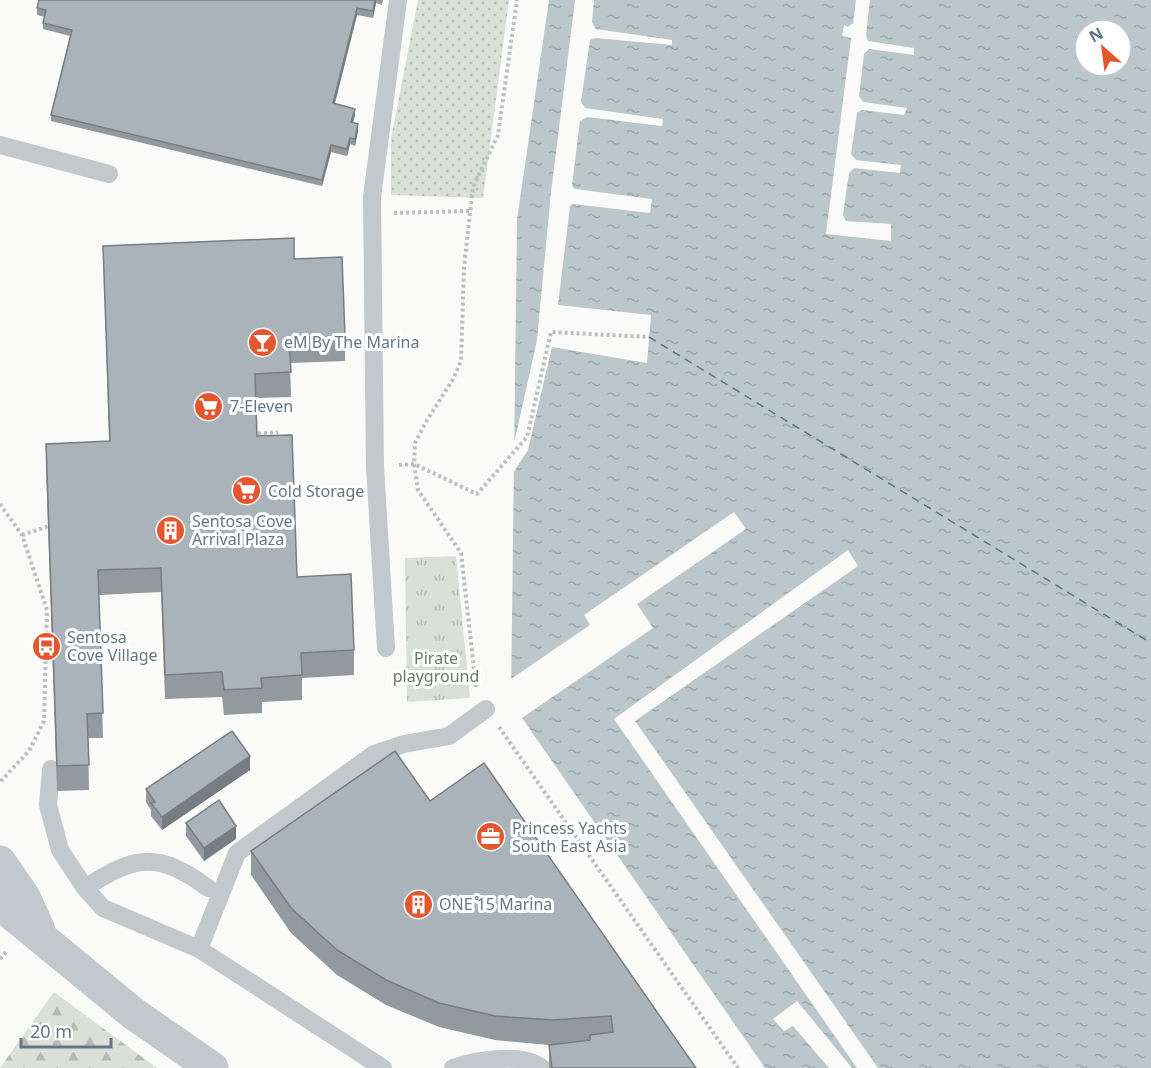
<svg xmlns="http://www.w3.org/2000/svg" width="1151" height="1068" font-family="'Noto Sans',sans-serif">
	<defs>
		<pattern id="grass-dots" width="8" height="8" patternUnits="userSpaceOnUse" patternTransform="scale(1.5)"><rect width="8" height="8" fill="#dadfd7"/><path d="M2 2h.1M6 6h.1" fill="none" stroke="#b4b9b4" stroke-width="1.8" stroke-linecap="round"/></pattern>
		<pattern id="forest-firs" width="22" height="20" patternUnits="userSpaceOnUse" patternTransform="scale(1.5)"><rect width="22" height="20" fill="#dadfd7"/><path d="M5 1l3.5 6h-7zM16 11l3.5 6h-7z" fill="#b4b9b4"/></pattern>
		<pattern id="park-tufts" width="24" height="20" patternUnits="userSpaceOnUse" patternTransform="scale(1.5)"><rect width="24" height="20" fill="#dadfd7"/><path d="M3 7l-1-3M5 7V3M7 7l1-3M15 17l-1-3M17 17v-4M19 17l1-3" fill="none" stroke="#b4b9b4"/></pattern>
		<pattern id="water-ripples" width="26" height="14" patternUnits="userSpaceOnUse" patternTransform="scale(1.5)"><rect width="26" height="14" fill="#bbc7cb"/><path d="M2 4q2-2 4 0t4 0M15 11q2-2 4 0t4 0" fill="none" stroke="#9ca6aa"/></pattern>
	</defs>
	<rect width="100%" height="100%" fill="#fafaf8"/>
	<path fill="url(#grass-dots)" d="M418,0H509L483,198L391,195V139Z"/>
	<path fill="url(#forest-firs)" d="M54,992L157,1068H0Z"/>
	<path fill="url(#park-tufts)" d="M456,556L470,698L407,702L405,558Z"/>
	<path fill="url(#water-ripples)" fill-rule="evenodd" d="M549,0H1151V1068H765L511,702L517,220ZM1085,30H1121V66H1085Z"/>
	<path fill="#fafaf8" d="M575,0H594L592,22L596,29L672,40V45L595,38L590,40L581,102L585,108L663,119L662,126L587,117L580,121L572,186L575,189L652,199L650,213L573,204L570,206L558,305L651,315L647,363L552,347L528,450L511,476V445L515,439L537,340L551,192Z
		M856,0H870L866,35L868,41L914,48V55L869,49L864,54L859,96L863,102L907,108L904,115L862,110L857,113L851,154L856,160L901,165L900,173L854,168L849,173L843,215L846,221L891,224V241L826,234L851,38L842,36L844,25L848,27L853,23Z
		M734,512L746,529L637,604L653,628L519,720L508,703V681L590,625L584,615Z
		M848,550L858,566L635,721L878,1068H857L614,719Z
		M797,1001L852,1068H829L793,1026L784,1031L773,1019Z"/>
	<g fill="none" stroke-linecap="round" stroke-linejoin="round">
		<path stroke="#60757c" stroke-width="1.5" stroke-dasharray="8 6" stroke-linecap="butt" d="M649,337L1151,643"/>
		<path stroke="#bbbfc2" stroke-width="4" stroke-dasharray="3 3" stroke-linecap="butt" d="M394,213L470,211
			M252,434L278,432
			M399,465L414,464L477,494L527,437L551,332L649,337
			M0,504L22,535L47,610L44,721L29,751L0,782
			M22,535L52,525
			M33,646H46
			M476,687L461,553L418,490L414,464L415,443L426,422L453,379L461,361L464,267L473,187L498,135L517,0
			M499,727L738,1068
			M0,959L7,951"/>
		<path stroke="#c3c8cc" stroke-width="18" d="M0,145L109,174
			M386,648L375,467L372,197L398,0
			M51,769L48,805L60,850L85,888L103,908L199,949L383,1068
			M85,888C135,855 158,851 208,888
			M199,949L237,853L374,754L404,744L449,736L486,709
			M453,1068C476,1060 522,1052 542,1068"/>
		<path stroke="#c3c8cc" stroke-width="33" d="M0,862L24,897L39,930
			M0,904L134,1014L212,1068"/>
	</g>
	<path fill="#929a9f" d="M39,0H383L382,5L376,3L373,18L357,15L335,103L355,115L353,123L358,131L355,146L350,144L347,156L331,152L322,186L51,121V115L70,36L43,29V23L45,17L37,15V8Z
		M103,246L294,259L345,336V361L290,363L291,397L256,398L257,436L297,577L354,650V675L302,678V700L262,702V713L224,715L222,697L165,699L161,592L99,595L103,738H88L89,790L57,791L46,468V444L109,441Z
		M250,770L162,830L151,816V810L146,802V789Z
		M430,801L696,1068H549V1045L495,1040L439,1027L386,1005L337,975L291,933L251,875V851Z
		M186,823L236,839L204,861L186,836Z"/>
	<path fill="#777d82" d="M375,0H376V3L373,18V11Z
		M357,8V15L333,110V103Z
		M355,109V115L351,129V122Z
		M358,124V131L355,146V139Z
		M350,138V144L347,156V149Z
		M331,145V152L322,186V180Z
		M250,756V770L162,830V817Z
		M236,826V839L204,861V848Z"/>
	<path fill="#aab3b9" stroke="#777d82" stroke-width="1.5" d="M39,0H375L373,11L357,8L333,103L355,109L351,122L358,124L355,139L350,138L347,149L331,145L322,180L51,115L72,30L43,23L46,10L37,8Z
		M294,238V259L342,257L345,336L289,338L291,372L255,374L257,436L292,435L297,577L351,574L354,650L301,653L302,675L261,678L262,688L224,690L222,672L165,675L161,568L98,570L103,713L87,714L89,765L57,766L46,444L110,441L103,246Z
		M232,731L250,756L162,817L151,803L155,802L146,789Z
		M395,751L430,801L484,763L696,1068H552L549,1045L590,1040V1035L613,1032L611,1016L553,1020L495,1016L439,1003L386,980L337,950L291,908L251,851Z
		M219,800L236,826L204,848L186,823Z"/>
	<defs>
		<symbol id="bar-disc" viewBox="-11 -11 22 22"><circle r="9.5" fill="#e4572e" stroke="#fff"/><path d="M-6-5H6L.8 .8V4.5H3.5V6h-7V4.5H-.8V.8Z" fill="#fff"/></symbol>
		<symbol id="supermarket-disc" viewBox="-11 -11 22 22"><circle r="9.5" fill="#e4572e" stroke="#fff"/><path d="M-6-5.5h2.5l.6 2H6L4.5 2H-2.5L-4.4-4H-6ZM-1.5 3.2a1.3 1.3 0 1 0 .1 0ZM3 3.2a1.3 1.3 0 1 0 .1 0Z" fill="#fff"/></symbol>
		<symbol id="building-disc" viewBox="-11 -11 22 22"><circle r="9.5" fill="#e4572e" stroke="#fff"/><path d="M-4-6H4V6H1V3H-1V6H-4ZM-2.5-4.3h1.7v1.8h-1.7ZM.8-4.3h1.7v1.8H.8ZM-2.5-1h1.7V.8h-1.7ZM.8-1h1.7V.8H.8Z" fill="#fff"/></symbol>
		<symbol id="bus-disc" viewBox="-11 -11 22 22"><circle r="9.5" fill="#e4572e" stroke="#fff"/><path d="M-5-6H5V4H4V6H2V4H-2V6H-4V4H-5ZM-3.5-4V0h7V-4ZM-3.5 1.2v1.5H-2V1.2ZM2 1.2v1.5H3.5V1.2Z" fill="#fff"/></symbol>
		<symbol id="office-disc" viewBox="-11 -11 22 22"><circle r="9.5" fill="#e4572e" stroke="#fff"/><path d="M-6-3h4V-5.5h4V-3h4V5H-6ZM-1-4.5V-3h2v-1.5ZM-6 0V1H6V0Z" fill="#fff"/></symbol>
	</defs>
	<g fill-rule="evenodd">
		<use href="#bar-disc" x="246" y="326" width="33" height="33"/>
		<use href="#supermarket-disc" x="192" y="390" width="33" height="33"/>
		<use href="#supermarket-disc" x="230" y="474" width="33" height="33"/>
		<use href="#building-disc" x="154" y="514" width="33" height="33"/>
		<use href="#bus-disc" x="30" y="630" width="33" height="33"/>
		<use href="#office-disc" x="474" y="820" width="33" height="33"/>
		<use href="#building-disc" x="402" y="888" width="33" height="33"/>
	</g>
	<g text-anchor="middle" stroke-width="6" stroke-linejoin="round" paint-order="stroke">
		<g font-size="16" fill="#657683" stroke="#fff" text-anchor="start">
			<text x="284" y="348">eM By The Marina</text>
			<text x="230" y="412">7-Eleven</text>
			<text x="268" y="497">Cold Storage</text>
			<text x="192" y="527">Sentosa Cove<tspan x="192" dy="18">Arrival Plaza</tspan></text>
			<text x="67" y="643">Sentosa<tspan x="67" dy="18">Cove Village</tspan></text>
			<text x="512" y="834">Princess Yachts<tspan x="512" dy="18">South East Asia</tspan></text>
			<text x="439" y="910">ONE ̊15 Marina</text>
		</g>
		<g font-size="16" fill="#687a64" stroke="#fff">
			<text x="436" y="664">Pirate<tspan x="436" dy="18">playground</tspan></text>
		</g>
	</g>
	<g transform="translate(1103 48) rotate(332)"><circle r="28" fill="#ffffff" stroke="#c1c8cd" stroke-width="1.5"/>
	<path d="M0-4.5L10 22L0 15L-10 22Z" fill="#e4572e"/>
	<text y="-9" font-size="16" font-weight="bold" text-anchor="middle" fill="#657683">N</text>
	</g>
	<path d="M21 1038v9h90v-9" fill="none" stroke="#657683" stroke-width="3"/>
	<text x="30" y="1038" font-size="18" fill="#657683" stroke="#ffffff" stroke-width="4.5" paint-order="stroke">20 m</text>
</svg>
